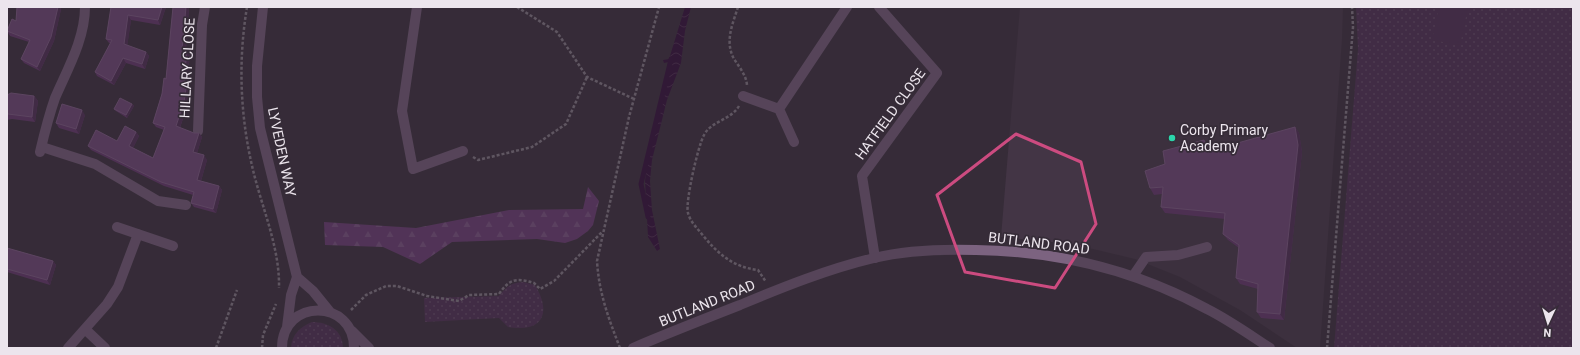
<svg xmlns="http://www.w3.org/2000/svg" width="1580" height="355" font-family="Roboto,sans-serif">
	<defs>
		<pattern id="green-dots" width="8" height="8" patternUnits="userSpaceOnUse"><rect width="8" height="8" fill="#4f2e54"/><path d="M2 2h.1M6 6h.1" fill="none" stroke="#684c6d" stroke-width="1.8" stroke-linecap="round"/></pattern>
		<pattern id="forest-firs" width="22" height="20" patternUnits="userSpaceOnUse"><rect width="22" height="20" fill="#723d7c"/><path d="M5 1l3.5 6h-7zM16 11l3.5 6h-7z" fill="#86598f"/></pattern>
		<pattern id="water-waves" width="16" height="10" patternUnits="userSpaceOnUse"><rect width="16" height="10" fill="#2c0433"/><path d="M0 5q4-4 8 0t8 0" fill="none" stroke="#4b2851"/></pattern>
	</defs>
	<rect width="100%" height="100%" fill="#362c38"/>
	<path fill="#433545" d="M1020,7H1343L1342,39L1320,348H1297L1240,310L1180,277L1135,259L1072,244L1001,237Z"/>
	<path fill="url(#green-dots)" d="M1356,7H1573V348H1334L1358,49Z
		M523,282L535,285C552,313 543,333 508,327L499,318L425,322L424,298L499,296C507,286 511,283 523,282Z
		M312,322C328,322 343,330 343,348H291C292,334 300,327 312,322Z"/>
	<path fill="url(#forest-firs)" d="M588,187L599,201L593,225L588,231L577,239L565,243L537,239L452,242L420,264L383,247L325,245L324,222L416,228L509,210L583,209Z"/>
	<path fill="#4f2e54" d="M1439,7H1468L1460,45L1432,40Z"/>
	<path fill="url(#water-waves)" d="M685,7H691L685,31L681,63L667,100L652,160L650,181L652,210L660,249L657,251L648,237L645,181L647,163L669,71V62L664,63L663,60L669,59Z"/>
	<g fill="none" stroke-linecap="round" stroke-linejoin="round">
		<path stroke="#2c0433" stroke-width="5" d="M648,217L641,184L671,59"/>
		<path stroke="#918993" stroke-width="2.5" stroke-dasharray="3 2" stroke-linecap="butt" d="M247,7C238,61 240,116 253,170C262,208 280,248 279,288
			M517,7L557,32L587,77L634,99
			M738,7C733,23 725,40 733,57C738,66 746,74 747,85
			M739,106C731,120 711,121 704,135C698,146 685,202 688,213C690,221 696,227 701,233C717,253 732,267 758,270L766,282
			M473,157L478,160L532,147L566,124L587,77
			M351,310L366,295L386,286H397L427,296L459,301L469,295L499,294C510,278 517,278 534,283L540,289L554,281L602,232
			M216,348L237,290
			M262,348L263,335L276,304
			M620,348C608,317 599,293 597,261L629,117L659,7
			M1327,348L1353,27L1352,7"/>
		<path stroke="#7c6380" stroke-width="10" d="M198,131L202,25
			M42,147L95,164L158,201L186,205
			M1133,276L1146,257L1178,255L1207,247"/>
		<path stroke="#7c6380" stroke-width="10" d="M417,7L402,111L413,169L463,151
			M202,25L205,7
			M743,96L779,109L847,7
			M779,109L794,142
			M40,152C44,135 49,115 55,98C67,70 85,39 85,7
			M117,227L173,246
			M875,258L862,176L937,73L879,7
			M86,330L105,348
			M68,348L107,304L118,287L138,234"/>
		<path stroke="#7c6380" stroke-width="10" d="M263,7L257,66V97L260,128L297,277L291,295L287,327
			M297,277L313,291L330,312
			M352,331L369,348
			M282,348C282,298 354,298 354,348
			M633,348C668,333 704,319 740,305C783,287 828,269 874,258C907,250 943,249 976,250C1057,251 1135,270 1207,309C1229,320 1250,335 1270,348"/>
	</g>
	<path fill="#683771" d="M17,7H60L61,9L54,41L40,71L24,63L21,59L29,42L10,36L7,31L16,21Z
		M111,7H166L160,25L131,20L127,46L146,52L149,56L145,69L126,63L114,85L97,76L95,72L111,43H109L106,39Z
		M173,7H189L186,50L190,54L187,82L190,86L187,106L180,128L194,133H199L202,137L197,153L207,160L201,181L219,186L222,190L216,213L194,207L191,203L193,195L164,186L91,150L88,146L117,141L136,132L139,136L133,148L153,158L164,130L156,127L153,123L166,79Z
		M7,95L34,96L38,101L35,122L12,119L7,120Z
		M132,104L134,106L127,118L116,111L114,109Z
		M85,115L79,134L59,128L56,123Z
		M1295,127L1299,133L1302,152L1284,320L1261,318L1257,312L1258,289L1240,284L1236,278L1239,248L1228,240L1223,234L1225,219L1165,213L1161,207L1162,194L1154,195L1150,188L1165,164L1204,140L1209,146L1211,151Z
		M7,248L53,261L56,265L50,285L7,272Z"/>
	<path fill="#4e2b55" d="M58,7H60L61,9L54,41L40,71L37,67Z
		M162,7H166L160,25L158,20Z
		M186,7H189L185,54L182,49Z
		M128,15L131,20L127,48L124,44Z
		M187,50L190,54L187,82L190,86L187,106L179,130L176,126Z
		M146,52L149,56L145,69L142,64Z
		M123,58L126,63L114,85L111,81Z
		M34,96L38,101L35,122L32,117Z
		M132,104L134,106L127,118L126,115Z
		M82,110L85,115L79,134L76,129Z
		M1295,127L1299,133L1302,152L1284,320L1280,314Z
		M136,132L139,136L132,150L129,146Z
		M199,133L202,137L196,156L193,152Z
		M1204,140L1209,146L1214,158L1209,151Z
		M204,155L207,160L200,184L197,180Z
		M219,186L222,190L216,213L213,209Z
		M53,261L56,265L50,285L47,280Z"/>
	<path fill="#764a7f" stroke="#896290" d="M17,7H58L51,37L37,67L21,59L30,40L7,31L12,19L16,21Z
		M111,7H162L158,20L128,15L124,44L146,52L142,64L123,58L111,81L95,72L112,40L106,39Z
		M173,7H186L182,49L187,50L184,81L187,82L184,102L176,126L194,133H199L193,152L204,155L197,180L219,186L213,209L191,203L194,192L161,182L88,146L96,130L117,141L125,126L136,132L129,146L153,158L165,127L153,123L162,94L164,78L166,79Z
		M11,93L34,96L32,117L8,114H7V95Z
		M120,98L132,104L126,115L114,109Z
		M62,104L82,110L76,129L56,123Z
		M1295,127L1298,145L1280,314L1257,312L1258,284L1236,278L1239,245L1223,234L1225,213L1161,207L1163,187L1150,188L1145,171L1165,164L1163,151L1204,140L1209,151Z
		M7,248L53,261L47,280L7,269Z"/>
	<path d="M0 0H1580V355H0ZM1016,134L1081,162L1096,224L1055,288L965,272L937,195Z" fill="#362c38" fill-opacity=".55" fill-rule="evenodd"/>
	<path fill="none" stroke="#cc4b80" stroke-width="3" stroke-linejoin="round" d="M1016,134L1081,162L1096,224L1055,288L965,272L937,195Z"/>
	<circle fill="#2cd5ab" stroke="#362c38" stroke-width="1.5" cx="1172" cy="138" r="4"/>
	<g text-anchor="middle" stroke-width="3.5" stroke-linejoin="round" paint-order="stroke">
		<g font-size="14" fill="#ece5ed" stroke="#362c38">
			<text transform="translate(187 68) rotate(-87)" y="5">HILLARY CLOSE</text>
			<text transform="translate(890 114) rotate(-54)" y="5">HATFIELD CLOSE</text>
			<text transform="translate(282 152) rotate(78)" y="5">LYVEDEN WAY</text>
			<text transform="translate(1039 243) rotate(7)" y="5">BUTLAND ROAD</text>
			<text transform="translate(707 303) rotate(-22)" y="5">BUTLAND ROAD</text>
		</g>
		<g font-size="14" fill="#ece5ed" stroke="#362c38" text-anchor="start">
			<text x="1180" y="135">Corby Primary<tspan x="1180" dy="16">Academy</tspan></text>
		</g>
	</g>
	<rect width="1580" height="355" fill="none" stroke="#ece5ed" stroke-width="16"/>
	<g transform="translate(1548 323) rotate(184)" stroke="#362c38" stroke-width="3" paint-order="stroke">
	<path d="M0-3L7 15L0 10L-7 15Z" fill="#ece5ed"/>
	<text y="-6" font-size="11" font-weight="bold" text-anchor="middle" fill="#ece5ed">N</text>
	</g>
</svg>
